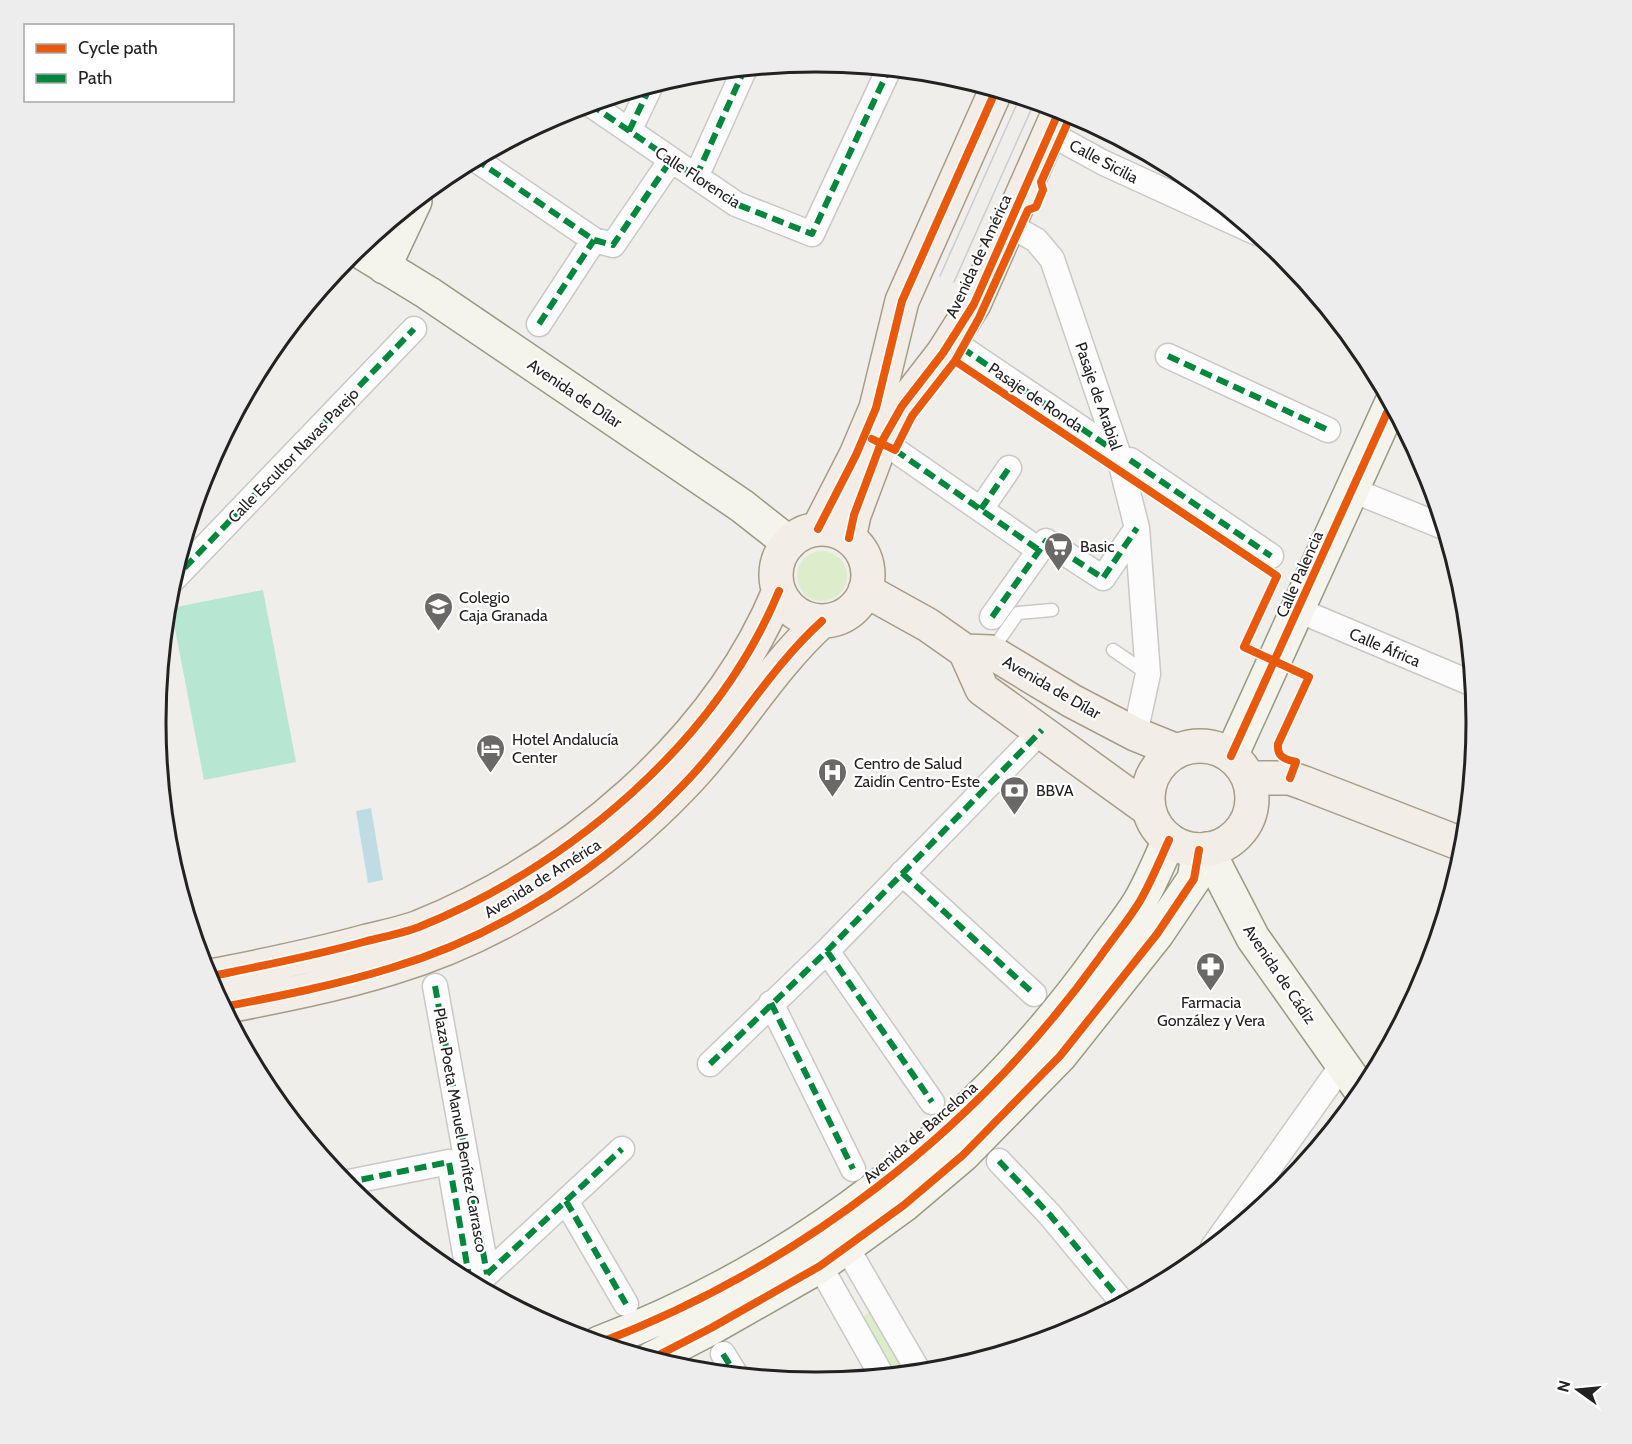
<svg xmlns="http://www.w3.org/2000/svg" width="1632" height="1444" font-family="Cabin,sans-serif">
	<rect width="100%" height="100%" fill="#f0eeeb"/>
	<path fill="#ddeccb" d="M797 576a25 25 0 1 1 50 0a25 25 0 1 1-50 0Z
		M870,1312L906,1374L892,1375L859,1319Z"/>
	<path fill="#b7e6d2" d="M263,590L296,762L204,780L171,608Z"/>
	<path fill="#bfdbe3" d="M371,808L383,880L368,883L356,811Z"/>
	<g fill="none" stroke-linecap="round" stroke-linejoin="round">
		<defs>
			<path id="lane" d="M992,650L1018,613L1052,610
				M1113,650L1148,674"/>
			<path id="street" d="M590,104L736,204L812,234L889,69
				M629,131L651,85
				M1049,133L1104,163L1257,233
				M475,159L594,240L613,245L671,160
				M696,177L745,68
				M1009,225L1036,240L1052,259L1118,453L1137,528L1148,674L1135,734
				M539,324L594,240
				M962,348L1109,447
				M1168,356L1328,430
				M895,450L1039,550
				M1130,460L1271,556
				M1352,490L1444,527
				M981,509L1009,468
				M172,581L414,329
				M1298,610L1473,684
				M992,617L1046,541L1103,578L1137,528
				M902,873L1034,994
				M827,951L932,1102
				M435,986L487,1274
				M771,1003L853,1169
				M710,1064L827,951L1042,730
				M999,1161L1050,1215L1123,1303
				M344,1183L449,1162L470,1282
				M566,1201L626,1304
				M1213,1247L1343,1064
				M847,1248L919,1372
				M820,1266L882,1376
				M487,1274L622,1149
				M723,1354L736,1375"/>
			<path id="secondary" d="M356,249L428,293L742,506L789,543
				M384,267L415,201
				M1231,756L1391,404
				M1207,849L1253,938L1362,1092
				M599,1343C799,1267 975,1131 1100,957C1113,938 1128,921 1140,901C1151,882 1160,860 1169,840
				M651,1359L711,1328L820,1266L904,1205L963,1155L1060,1056L1157,934L1194,879L1199,850"/>
			<path id="primary" d="M818,529L856,455L876,408L902,301L996,90
				M776 575a46 46 0 1 1 92 0a46 46 0 1 1-92 0Z
				M849,538L854,515L881,443L902,406L943,353L974,304L1060,109
				M865,590L928,625L965,651L991,652L1072,701L1135,734L1177,751
				M965,651L982,689L1149,810
				M1148 798a52 52 0 1 1 104 0a52 52 0 1 1-104 0Z
				M1248,778H1290L1304,783L1464,845
				M207,977C261,966 314,956 367,941C384,937 403,933 419,927C569,866 716,743 779,591
				M223,1007C280,996 336,985 391,968C502,935 605,867 684,784C734,733 769,669 822,621"/>
		</defs>
		<use href="#lane" stroke="#c9c8c7" stroke-width="15"/>
		<use href="#street" stroke="#c9c8c7" stroke-width="27"/>
		<use href="#secondary" stroke="#999a82" stroke-width="36"/>
		<use href="#primary" stroke="#a79c86" stroke-width="36"/>
		<use href="#lane" stroke="#fdfcfc" stroke-width="12"/>
		<use href="#street" stroke="#fdfcfc" stroke-width="24"/>
		<use href="#secondary" stroke="#f4f4ed" stroke-width="33"/>
		<use href="#primary" stroke="#f3ede7" stroke-width="33"/>
		<path stroke="#ccc" stroke-width="1.5" d="M940,276L1020,97
			M954,282L1035,101"/>
		<path stroke="#00873e" stroke-width="6" stroke-dasharray="12 6" stroke-linecap="butt" d="M590,104L736,204L812,234L889,69
			M629,131L651,85
			M475,159L594,240L613,245L671,160
			M696,177L745,68
			M539,324L594,240
			M962,348L1109,447
			M1168,356L1328,430
			M895,450L1039,550
			M1130,460L1271,556
			M981,509L1009,468
			M172,581L414,329
			M992,617L1046,541L1103,578L1137,528
			M902,873L1034,994
			M827,951L932,1102
			M435,986L487,1274
			M771,1003L853,1169
			M710,1064L827,951L1042,730
			M999,1161L1050,1215L1123,1303
			M344,1183L449,1162L470,1282
			M566,1201L626,1304
			M487,1274L622,1149
			M723,1354L736,1375"/>
		<defs>
			<path id="cycleway" d="M955,361L1277,576L1244,647L1309,677L1278,744C1277,757 1284,759 1296,762L1290,778
				M872,439L895,450L912,416L955,361L979,318L1028,210L1036,207L1043,190L1041,182L1072,113
				M818,529L856,455L876,408L902,301L996,90
				M849,538L854,515L881,443L902,406L943,353L974,304L1060,109
				M1231,756L1391,404
				M207,977C261,966 314,956 367,941C384,937 403,933 419,927C569,866 716,743 779,591
				M223,1007C280,996 336,985 391,968C502,935 605,867 684,784C734,733 769,669 822,621
				M599,1343C799,1267 975,1131 1100,957C1113,938 1128,921 1140,901C1151,882 1160,860 1169,840
				M651,1359L711,1328L820,1266L904,1205L963,1155L1060,1056L1157,934L1194,879L1199,850"/>
		</defs>
		<use href="#cycleway" stroke="#fff" stroke-width="11"/>
		<use href="#cycleway" stroke="#e8590c" stroke-width="8"/>
	</g>
	<defs>
		<symbol id="supermarket-pin" viewBox="-11 -11 22 30"><path d="M0 17L-7.5 6A9.5 9.5 0 1 1 7.5 6Z" fill="#6a6968" stroke="#fff"/><path d="M-6-5.5h2.5l.6 2H6L4.5 2H-2.5L-4.4-4H-6ZM-1.5 3.2a1.3 1.3 0 1 0 .1 0ZM3 3.2a1.3 1.3 0 1 0 .1 0Z" fill="#fff"/></symbol>
		<symbol id="school-pin" viewBox="-11 -11 22 30"><path d="M0 17L-7.5 6A9.5 9.5 0 1 1 7.5 6Z" fill="#6a6968" stroke="#fff"/><path d="M0-5L7-2L0 1L-7-2ZM-4 1L0 2.5L4 1V4Q0 6-4 4Z" fill="#fff"/></symbol>
		<symbol id="hotel-pin" viewBox="-11 -11 22 30"><path d="M0 17L-7.5 6A9.5 9.5 0 1 1 7.5 6Z" fill="#6a6968" stroke="#fff"/><path d="M-6-4.5h1.5V1H6V5H4.5V3h-9V5H-6ZM-4 0a1.8 1.8 0 1 1 3.6 0ZM.5 0V-2.5h3Q6-2.5 6 0Z" fill="#fff"/></symbol>
		<symbol id="hospital-pin" viewBox="-11 -11 22 30"><path d="M0 17L-7.5 6A9.5 9.5 0 1 1 7.5 6Z" fill="#6a6968" stroke="#fff"/><path d="M-5-5h3v3.5h4V-5h3V5h-3V1.5h-4V5h-3Z" fill="#fff"/></symbol>
		<symbol id="bank-pin" viewBox="-11 -11 22 30"><path d="M0 17L-7.5 6A9.5 9.5 0 1 1 7.5 6Z" fill="#6a6968" stroke="#fff"/><path d="M-6-4H6V4H-6ZM0-2.3a2.3 2.3 0 1 0 0 4.6a2.3 2.3 0 1 0 0-4.6Z" fill="#fff"/></symbol>
		<symbol id="pharmacy-pin" viewBox="-11 -11 22 30"><path d="M0 17L-7.5 6A9.5 9.5 0 1 1 7.5 6Z" fill="#6a6968" stroke="#fff"/><path d="M-2-6h4v4h4v4h-4v4h-4v-4h-4v-4h4Z" fill="#fff"/></symbol>
	</defs>
	<g fill-rule="evenodd">
		<use href="#supermarket-pin" x="1042" y="530" width="33" height="45"/>
		<use href="#school-pin" x="422" y="590" width="33" height="45"/>
		<use href="#hotel-pin" x="474" y="732" width="33" height="45"/>
		<use href="#hospital-pin" x="816" y="756" width="33" height="45"/>
		<use href="#bank-pin" x="998" y="774" width="33" height="45"/>
		<use href="#pharmacy-pin" x="1194" y="950" width="33" height="45"/>
	</g>
	<g text-anchor="middle" stroke-width="4.5" stroke-linejoin="round" paint-order="stroke">
		<g font-size="16" fill="#222" stroke="#fff">
			<text transform="translate(1104 161) rotate(28)" y="6">Calle Sicilia</text>
			<text transform="translate(698 177) rotate(33)" y="6">Calle Florencia</text>
			<text transform="translate(978 256) rotate(-65)" y="6">Avenida de América</text>
			<text transform="translate(575 393) rotate(34)" y="6">Avenida de Dílar</text>
			<text transform="translate(1099 396) rotate(71)" y="6">Pasaje de Arabial</text>
			<text transform="translate(1036 397) rotate(34)" y="6">Pasaje de Ronda</text>
			<text transform="translate(293 455) rotate(-46)" y="6">Calle Escultor Navas Parejo</text>
			<text transform="translate(1299 574) rotate(-66)" y="6">Calle Palencia</text>
			<text transform="translate(1385 647) rotate(23)" y="6">Calle África</text>
			<text transform="translate(1052 687) rotate(30)" y="6">Avenida de Dílar</text>
			<text transform="translate(542 878) rotate(-32)" y="6">Avenida de América</text>
			<text transform="translate(1280 974) rotate(56)" y="6">Avenida de Cádiz</text>
			<text transform="translate(461 1130) rotate(80)" y="6">Plaza Poeta Manuel Benítez Carrasco</text>
			<text transform="translate(920 1132) rotate(-41)" y="6">Avenida de Barcelona</text>
		</g>
		<g font-size="16" fill="#222" stroke="#fff" text-anchor="start">
			<text x="1080" y="552">Basic</text>
			<text x="459" y="603">Colegio<tspan x="459" dy="18">Caja Granada</tspan></text>
			<text x="512" y="745">Hotel Andalucía<tspan x="512" dy="18">Center</tspan></text>
			<text x="854" y="769">Centro de Salud<tspan x="854" dy="18">Zaidín Centro-Este</tspan></text>
			<text x="1036" y="796">BBVA</text>
			<text x="1211" y="1008" text-anchor="middle">Farmacia<tspan x="1211" dy="18">González y Vera</tspan></text>
		</g>
	</g>
	<path d="M0 0H1632V1444H0ZM166 722a650 650 0 1 1 1300 0a650 650 0 1 1-1300 0Z" fill="#ededed" fill-rule="evenodd"/>
	<path fill="none" stroke="#222" stroke-width="3" d="M166 722a650 650 0 1 1 1300 0a650 650 0 1 1-1300 0Z"/>
	<rect x="24" y="24" width="210" height="78" fill="#ffffff" stroke="#a7a7a7" stroke-width="1.5"/>
	<rect x="36" y="44" width="30" height="9" fill="#e8590c" stroke="#a7a7a7" stroke-width="1.5"/>
	<text x="78" y="54" font-size="18" fill="#222222">Cycle path</text>
	<rect x="36" y="74" width="30" height="9" fill="#00873e" stroke="#a7a7a7" stroke-width="1.5"/>
	<text x="78" y="84" font-size="18" fill="#222222">Path</text>
	<g transform="translate(1578 1390) rotate(285)" stroke="#ffffff" stroke-width="4.5" paint-order="stroke">
	<path d="M0-4.5L10 22L0 15L-10 22Z" fill="#222222"/>
	<text y="-9" font-size="16" font-weight="bold" text-anchor="middle" fill="#222222">N</text>
	</g>
</svg>
